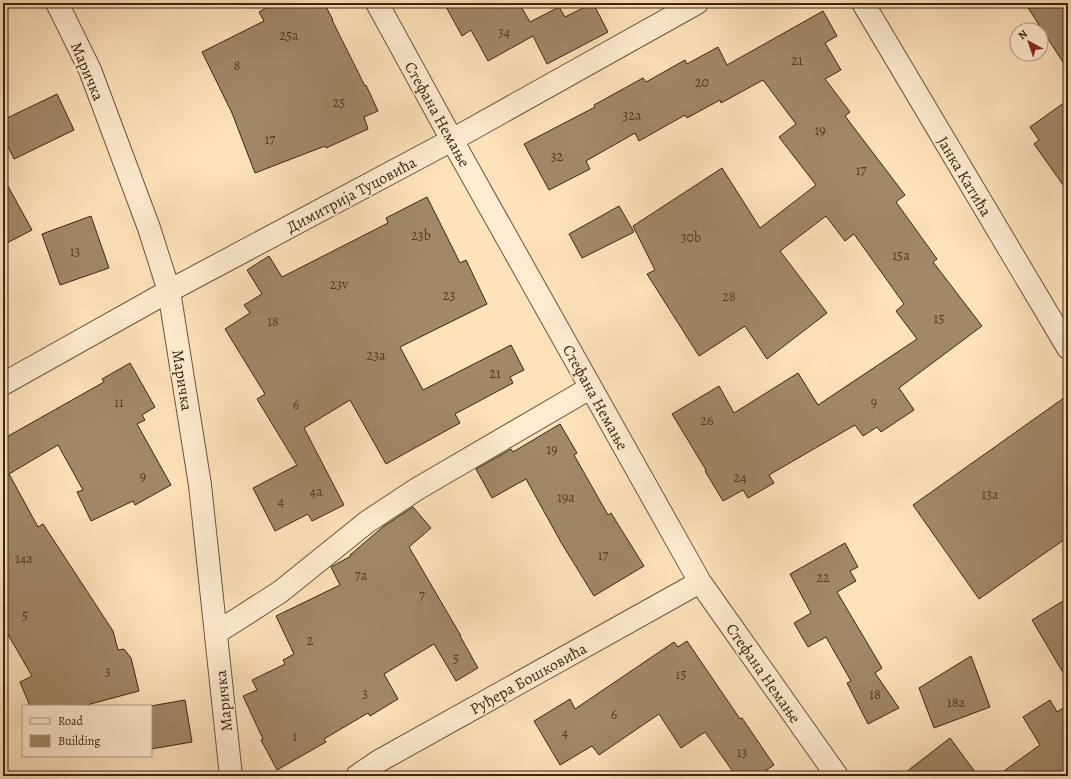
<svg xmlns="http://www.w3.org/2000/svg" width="1071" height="779" font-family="Alegreya,serif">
	<rect width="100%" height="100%" fill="#fee2ba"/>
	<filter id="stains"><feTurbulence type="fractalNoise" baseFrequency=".005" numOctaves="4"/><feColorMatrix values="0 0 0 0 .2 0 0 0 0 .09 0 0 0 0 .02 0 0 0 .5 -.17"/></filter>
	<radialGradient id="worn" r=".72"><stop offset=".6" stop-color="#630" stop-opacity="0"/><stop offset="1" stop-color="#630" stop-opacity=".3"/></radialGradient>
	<path fill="#a08869" stroke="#3b2611" d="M274,3H324L333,20H332L365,86L366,85L378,111L364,117L368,129L326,148L325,146L255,173L232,113L202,52L264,21L259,12Z
		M444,3H519L530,22L559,7L565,17L593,3L608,32L547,64L533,36L488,61L471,30L462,36Z
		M1025,3H1068V70Z
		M823,11L837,36L825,43L841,70L825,79L850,112L845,116L905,195L896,202L937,259L933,262L982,326L899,388L914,410L881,432L877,427L863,436L855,425L769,475L774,483L748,498L743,490L723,501L705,471L706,470L672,414L719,386L734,413L798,373L818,405L917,339L896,311L904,304L854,234L845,241L826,216L780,251L827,313L767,359L745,326L699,356L647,274L655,270L633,226L722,168L760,228L816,185L779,137L796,124L763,80L721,103L720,100L687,118L685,115L639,141L635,133L586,161L590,169L549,190L524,144L595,107L594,105L643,78L646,82L685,60L687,64L718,47L727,65Z
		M57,94L74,130L14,159L3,136V120Z
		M1068,100V192L1034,144L1039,140L1030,127Z
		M3,177L32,230L3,245Z
		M427,197L460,263L466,260L487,304L400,347L423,390L511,345L524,370L510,377L513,383L455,414L460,423L386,464L350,400L304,428L344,505L312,521L308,514L275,531L253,488L297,465L257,399L265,394L225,329L250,313L244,305L262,294L247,270L269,256L282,277L388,223L386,218Z
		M619,206L634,232L582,258L569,234Z
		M91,216L109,268L60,285L42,234Z
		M130,363L155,407L142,415L145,420L137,424L171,485L135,505L133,501L91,521L77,492L83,490L58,445L9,474L38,527L43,524L113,631L118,650L124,649L131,658L139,691L83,706H30L20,682L32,676L3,626V439L104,382L102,379Z
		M1068,395V537L979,599L913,505Z
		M560,424L577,453L574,455L608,515L611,513L644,566L594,596L562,544L526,479L492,498L476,469L511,449L513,452Z
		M413,507L431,528L409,547L461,636H460L478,668L456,681L434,644L384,674L398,699L370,716L368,713L324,739L326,742L277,770L261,740L263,739L243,696L257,690L252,680L285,664L283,660L294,654L276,616L340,585L331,567L351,556L350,555L384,526Z
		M845,543L858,567L850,571L856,581L837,592L882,668L875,673L899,708L868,724L847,683L851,681L826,637L808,647L794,623L811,613L790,574Z
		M1068,598V681L1032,620Z
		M687,641L740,719L742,718L774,765L758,776H736L705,732L681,748L659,714L599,755L592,746L560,765L534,721L570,699L575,709L674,642L678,647Z
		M971,656L990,707L934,728L919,688Z
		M185,700L192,742L151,749V706Z
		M1050,700L1057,712L1068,705V776H997L1040,745L1023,717Z
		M950,738L978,776H901Z"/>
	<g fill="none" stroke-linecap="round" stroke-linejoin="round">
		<defs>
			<path id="street" d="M57,3L90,70L149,228L169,291L200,485L231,776
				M377,3L452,140L700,582L837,776
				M863,3L1068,348
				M3,384L169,291L452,140L697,3
				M216,633L280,592L367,522L417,489L590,388
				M357,776L379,761L700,582"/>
		</defs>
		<use href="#street" stroke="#6c553b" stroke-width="24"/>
		<use href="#street" stroke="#feecd2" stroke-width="22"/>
	</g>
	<g text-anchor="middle" stroke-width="3.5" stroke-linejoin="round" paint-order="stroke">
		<g font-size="14" fill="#543e27">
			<text x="504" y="37">34</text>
			<text x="289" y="40">25a</text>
			<text x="797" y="65">21</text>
			<text x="237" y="70">8</text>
			<text x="702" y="87">20</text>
			<text x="339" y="107">25</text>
			<text x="632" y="120">32a</text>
			<text x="820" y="135">19</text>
			<text x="270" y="144">17</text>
			<text x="557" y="161">32</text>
			<text x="861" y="175">17</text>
			<text x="421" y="240">23b</text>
			<text x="691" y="242">30b</text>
			<text x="75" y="256">13</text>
			<text x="901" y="260">15a</text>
			<text x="339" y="289">23v</text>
			<text x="449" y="300">23</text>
			<text x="729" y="301">28</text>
			<text x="939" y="323">15</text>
			<text x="273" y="326">18</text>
			<text x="376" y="360">23a</text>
			<text x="495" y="378">21</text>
			<text x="119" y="407">11</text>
			<text x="874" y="407">9</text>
			<text x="296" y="409">6</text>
			<text x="707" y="425">26</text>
			<text x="552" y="454">19</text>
			<text x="143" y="481">9</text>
			<text x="740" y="482">24</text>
			<text x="316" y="496">4a</text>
			<text x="990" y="499">13a</text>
			<text x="566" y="502">19a</text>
			<text x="281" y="506">4</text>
			<text x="603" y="560">17</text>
			<text x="24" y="563">14a</text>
			<text x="361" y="580">7a</text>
			<text x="823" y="582">22</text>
			<text x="422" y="600">7</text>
			<text x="25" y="620">5</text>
			<text x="310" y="645">2</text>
			<text x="456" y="663">5</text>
			<text x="108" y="676">3</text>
			<text x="681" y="679">15</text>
			<text x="365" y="698">3</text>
			<text x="875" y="699">18</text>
			<text x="956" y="707">18a</text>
			<text x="614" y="719">6</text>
			<text x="565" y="737">4</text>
			<text x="295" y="741">1</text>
			<text x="742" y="757">13</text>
		</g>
		<g font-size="16" fill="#3b2611" stroke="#feecd2">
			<text transform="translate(88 71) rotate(67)" y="6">Маричка</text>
			<text transform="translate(438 114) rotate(61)" y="6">Стефана Немање</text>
			<text transform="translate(965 176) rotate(59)" y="6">Јанка Катића</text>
			<text transform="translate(351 194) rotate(-28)" y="6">Димитрија Туцовића</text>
			<text transform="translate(183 380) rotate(81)" y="6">Маричка</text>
			<text transform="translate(596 397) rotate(61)" y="6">Стефана Немање</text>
			<text transform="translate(764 673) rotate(55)" y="6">Стефана Немање</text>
			<text transform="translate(528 678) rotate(-29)" y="6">Руђера Бошковића</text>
			<text transform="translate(223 701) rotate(-96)" y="6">Маричка</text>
		</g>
	</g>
	<rect width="1071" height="779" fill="none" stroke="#fee2ba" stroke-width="16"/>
	<rect x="4" y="4" width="1063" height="771" fill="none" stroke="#3b2611" stroke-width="2"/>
	<rect x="8" y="8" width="1055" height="763" fill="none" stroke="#3b2611"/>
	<rect x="22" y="705" width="130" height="52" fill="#feecd2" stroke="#b09d85"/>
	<rect x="30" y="718" width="20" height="6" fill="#feecd2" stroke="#b09d85"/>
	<text x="58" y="725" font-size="12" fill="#3b2611">Road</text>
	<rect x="30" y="735" width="20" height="12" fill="#a08869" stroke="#b09d85"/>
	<text x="58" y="745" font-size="12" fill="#3b2611">Building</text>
	<g transform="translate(1029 42) rotate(320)"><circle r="19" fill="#feecd2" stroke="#b09d85"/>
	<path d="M0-3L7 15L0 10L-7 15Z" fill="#8f2418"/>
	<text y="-6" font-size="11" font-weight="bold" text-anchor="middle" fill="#3b2611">N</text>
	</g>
	<rect width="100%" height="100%" filter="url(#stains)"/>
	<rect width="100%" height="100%" fill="url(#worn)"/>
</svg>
